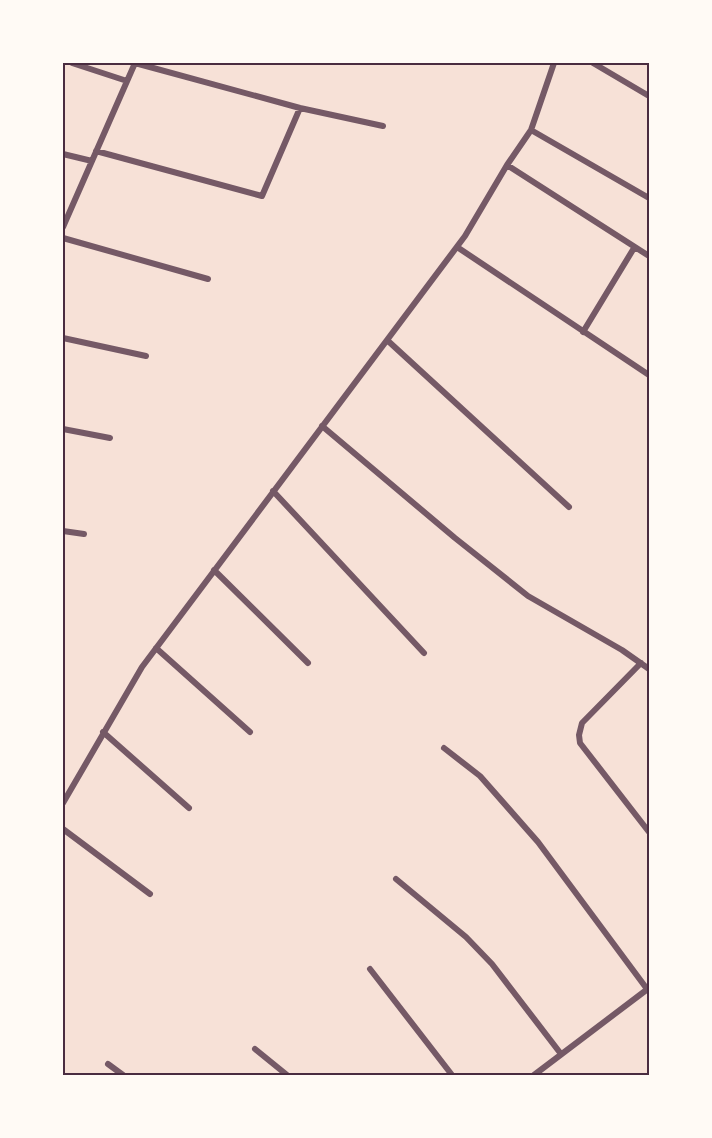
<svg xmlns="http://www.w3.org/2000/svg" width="712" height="1138" font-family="Roboto,sans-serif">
	<rect width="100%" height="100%" fill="#f7e1d7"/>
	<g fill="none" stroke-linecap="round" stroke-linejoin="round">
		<path stroke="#755966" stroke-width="6" d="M72,63L127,81
			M135,63L300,108L383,126
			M593,63L649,96
			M531,130L649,198
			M96,151L262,196L300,108
			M63,154L92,161
			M507,165L649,256
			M63,227L135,63
			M63,238L208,279
			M457,247L649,375
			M583,332L634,248
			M63,338L146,356
			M387,340L569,507
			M322,426L455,538L528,596L622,650L649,669
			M63,429L110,438
			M273,491L424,653
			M63,531L84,534
			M214,570L308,663
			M156,648L250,732
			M641,663L582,723L579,735L580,743L649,832
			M103,732L189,808
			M444,748L480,776L538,842L647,989
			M63,803L142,667L465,236L507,165L531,130L554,63
			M63,829L150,894
			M396,879L466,937L492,964L561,1054
			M370,969L452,1075
			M255,1049L287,1075
			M108,1064L123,1075
			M534,1075L649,988"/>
	</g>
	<rect width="712" height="1138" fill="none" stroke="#fffaf5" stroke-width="129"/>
	<rect x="64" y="64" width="584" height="1010" fill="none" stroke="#4a2c40" stroke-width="2"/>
</svg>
